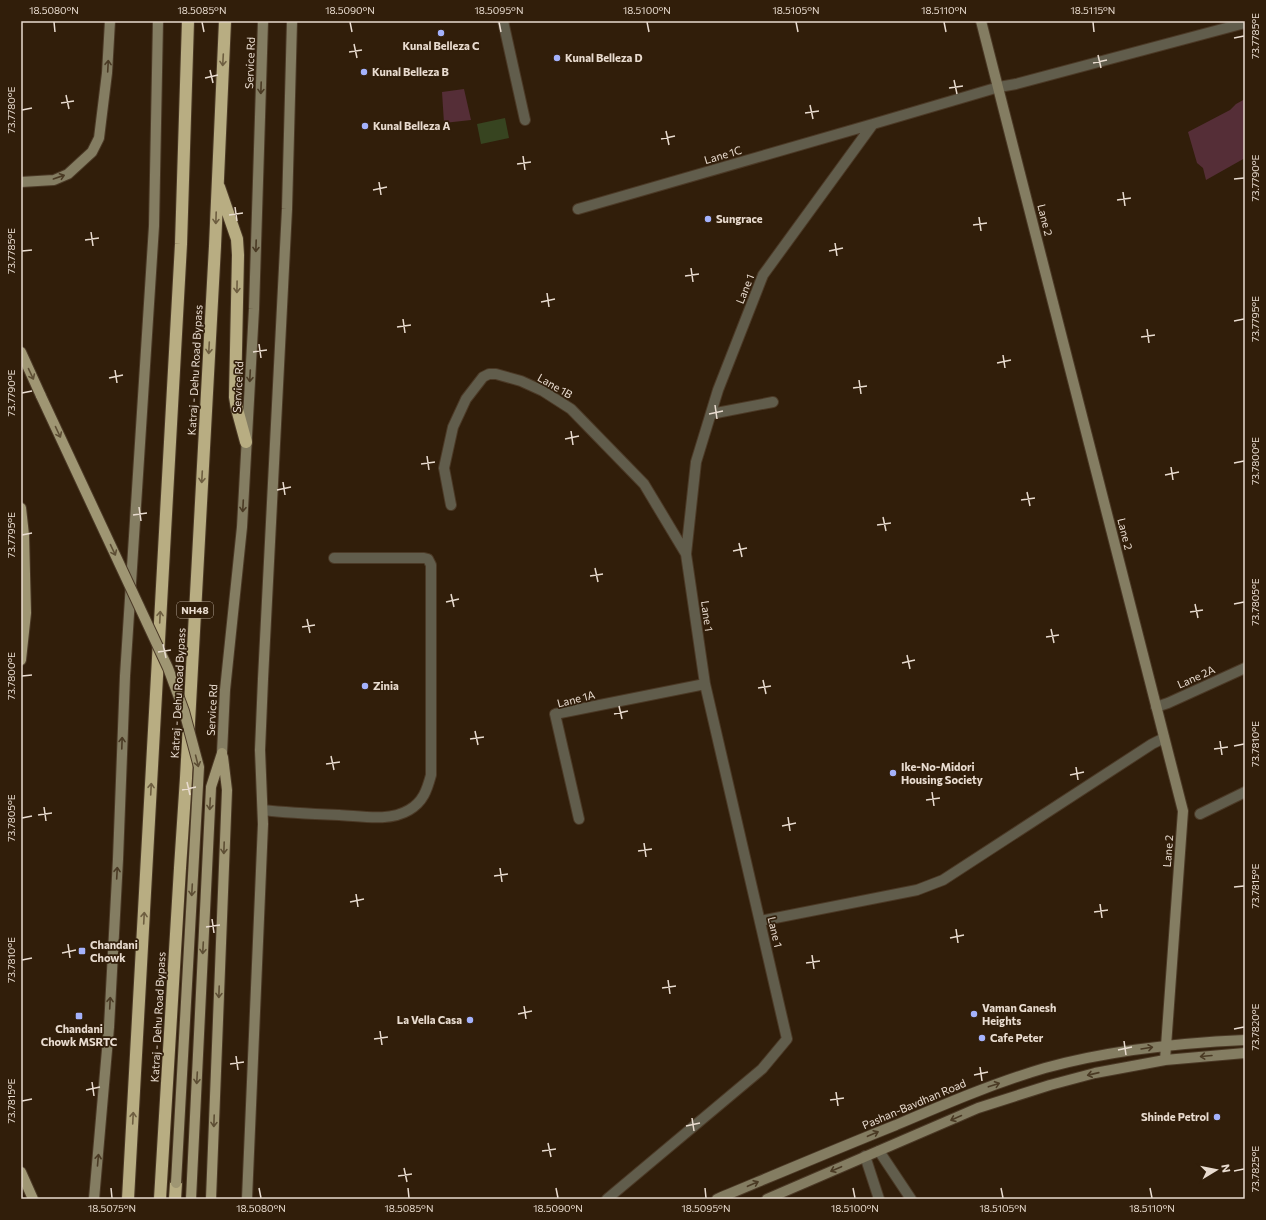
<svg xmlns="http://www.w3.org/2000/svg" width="1266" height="1220" font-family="Commissioner,sans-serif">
	<rect width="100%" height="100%" fill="#311e0a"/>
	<path fill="#552e37" d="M464,89L471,120L444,123L442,92Z
		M1245,99V158L1206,180L1203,168L1197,163L1188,132L1230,110L1236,104Z"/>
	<path fill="#374420" d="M505,118L509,138L481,144L477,124Z"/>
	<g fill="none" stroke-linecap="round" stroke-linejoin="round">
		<defs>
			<path id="street" d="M503,21L525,120
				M578,209L873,124
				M711,414L773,402
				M451,505L444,468L453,427L466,399L483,377L489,374H496L521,381L543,391L571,409L644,484L686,554
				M1156,707L1168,703L1245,668
				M263,810C288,813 313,814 339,815C361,816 389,822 409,810C423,802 427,790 431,775V565L428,559L424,558H334
				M1200,814L1245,792
				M579,819L555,714L705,684
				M760,921L917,890L943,880L1152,744L1164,738
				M879,1151L911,1199
				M865,1156L879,1199
				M607,1199L762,1069L787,1039L705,684L686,554L696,462L718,390L763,275L873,124L999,87L1016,84L1245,23"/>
			<path id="secondary" d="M981,21L1183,811L1165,1060
				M21,182L54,180L68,174L92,152L99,138L107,73L110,21
				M222,753L225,690L242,527L254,309L263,21
				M94,1199L109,1027L118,859L125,676L154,226L158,21
				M247,1199L263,824L260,750L263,679L287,209L292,21
				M717,1199C777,1174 836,1149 896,1125C945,1104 994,1083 1045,1068C1110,1050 1178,1043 1245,1040
				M767,1199L978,1108L1050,1085L1095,1073L1165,1060L1245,1053"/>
			<path id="primary" d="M21,352L41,396
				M21,508L24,535L26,613L21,660
				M21,1172L33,1199
				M191,1199L211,787L222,753
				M211,1199L227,790L223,757"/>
			<path id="highway" d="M219,187L237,239L238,255L235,397L237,409L246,442
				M128,1199L181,244L188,21
				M160,1199L180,868L186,778L215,246L225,21
				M175,1199L176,1183"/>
		</defs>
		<use href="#street" stroke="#4b3926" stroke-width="12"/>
		<use href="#secondary" stroke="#4b3926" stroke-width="12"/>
		<use href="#primary" stroke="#4b3926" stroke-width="12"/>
		<use href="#highway" stroke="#4b3926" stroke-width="14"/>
		<use href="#street" stroke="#615d4c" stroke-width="10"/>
		<use href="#secondary" stroke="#847d62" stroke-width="10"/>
		<use href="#primary" stroke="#9f9673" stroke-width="10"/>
		<use href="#highway" stroke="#b8ad82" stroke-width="12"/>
		<defs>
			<path id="primary-bridge" d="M41,396L168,668L184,711L199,767L176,1183"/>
		</defs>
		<use href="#primary-bridge" stroke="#4b3926" stroke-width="12" stroke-linecap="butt"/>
		<use href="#primary-bridge" stroke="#9f9673" stroke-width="10"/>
	</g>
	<defs><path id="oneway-shaft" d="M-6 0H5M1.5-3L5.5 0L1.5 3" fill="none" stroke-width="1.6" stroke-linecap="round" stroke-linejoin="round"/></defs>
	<g stroke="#6e5e40">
		<use href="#oneway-shaft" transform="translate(223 60) rotate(93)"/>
		<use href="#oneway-shaft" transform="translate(216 218) rotate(92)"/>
		<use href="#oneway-shaft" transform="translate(237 287) rotate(91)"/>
		<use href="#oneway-shaft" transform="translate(209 348) rotate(93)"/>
		<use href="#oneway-shaft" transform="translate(202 477) rotate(93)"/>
		<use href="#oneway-shaft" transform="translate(160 617) rotate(-87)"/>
		<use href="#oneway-shaft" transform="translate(151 789) rotate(-87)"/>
		<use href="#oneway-shaft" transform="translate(144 918) rotate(-87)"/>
		<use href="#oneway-shaft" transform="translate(133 1118) rotate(-87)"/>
	</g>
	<g stroke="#4a3a24">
		<use href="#oneway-shaft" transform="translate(108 66) rotate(-87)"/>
		<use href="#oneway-shaft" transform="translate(261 88) rotate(92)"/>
		<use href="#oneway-shaft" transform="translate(59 177) rotate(-19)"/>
		<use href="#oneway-shaft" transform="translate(256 246) rotate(92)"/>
		<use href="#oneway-shaft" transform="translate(250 376) rotate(93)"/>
		<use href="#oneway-shaft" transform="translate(243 506) rotate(93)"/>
		<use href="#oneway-shaft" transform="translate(122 743) rotate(-88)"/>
		<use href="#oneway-shaft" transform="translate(117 873) rotate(-87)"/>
		<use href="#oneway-shaft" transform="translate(110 1003) rotate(-87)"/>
		<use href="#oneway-shaft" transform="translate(1147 1048) rotate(-9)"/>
		<use href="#oneway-shaft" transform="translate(1206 1056) rotate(175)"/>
		<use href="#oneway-shaft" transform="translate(1093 1074) rotate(167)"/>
		<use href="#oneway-shaft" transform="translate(994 1085) rotate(-18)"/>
		<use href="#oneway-shaft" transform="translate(956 1118) rotate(156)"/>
		<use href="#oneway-shaft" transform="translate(873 1134) rotate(-23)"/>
		<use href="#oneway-shaft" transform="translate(98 1160) rotate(-85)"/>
		<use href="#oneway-shaft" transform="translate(836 1169) rotate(157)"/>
		<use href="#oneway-shaft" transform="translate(753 1184) rotate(-23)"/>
	</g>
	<g stroke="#5d4e34">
		<use href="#oneway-shaft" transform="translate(31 374) rotate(65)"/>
		<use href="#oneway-shaft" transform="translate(58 432) rotate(65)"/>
		<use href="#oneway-shaft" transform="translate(113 550) rotate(65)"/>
		<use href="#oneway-shaft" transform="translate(197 761) rotate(76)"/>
		<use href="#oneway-shaft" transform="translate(210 804) rotate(93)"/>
		<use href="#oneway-shaft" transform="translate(224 848) rotate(92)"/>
		<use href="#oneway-shaft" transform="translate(192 890) rotate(93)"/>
		<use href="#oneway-shaft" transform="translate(203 948) rotate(93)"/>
		<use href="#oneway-shaft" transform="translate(219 992) rotate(92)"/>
		<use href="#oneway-shaft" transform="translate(197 1078) rotate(93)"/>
		<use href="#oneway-shaft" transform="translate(214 1121) rotate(92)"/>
	</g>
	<path fill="none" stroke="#e9dcd0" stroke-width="1.5" d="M54,22L55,32M202,22L204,32M350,22L352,32M499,22L501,32M647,22L649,32M796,22L798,32M944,22L946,32M1093,22L1094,32M1234,38L1244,36M354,44L357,58M349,52L362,50M1098,55L1101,68M1093,63L1107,60M210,70L213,83M205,78L218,75M954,80L957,94M949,88L963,86M66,95L69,109M61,103L74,101M810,105L813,119M22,110L32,108M805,113L819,111M666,131L669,145M661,139L675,136M523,156L525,170M517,164L531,162M1234,179L1244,178M379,182L381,195M373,190L387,187M1123,192L1125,206M1117,200L1131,198M235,207L237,221M229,215L243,213M979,217L981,231M973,225L987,223M91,232L93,246M85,240L99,238M835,243L837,256M22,251L32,250M829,251L843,248M691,268L693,282M685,276L699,274M547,293L549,307M541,302L555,299M403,319L405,333M1234,321L1244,319M397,327L411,325M1147,329L1149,343M1141,337L1155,335M259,344L261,358M253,352L267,350M1003,355L1005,368M997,363L1011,360M115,370L117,383M109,378L123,375M859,380L861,394M853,388L867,386M22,393L32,391M715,405L717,419M709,414L723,411M571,431L573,445M565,439L579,436M427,456L429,470M1234,463L1244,461M421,464L435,462M1171,467L1173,480M1165,475L1179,472M283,482L285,495M277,490L291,487M1027,492L1030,506M1021,500L1035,498M139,507L141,521M133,515L147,513M883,517L886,531M877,525L891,523M22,535L32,533M739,543L742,557M733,551L747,548M595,568L598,582M590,576L603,574M451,594L454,607M446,602L459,599M1195,604L1198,618M1234,604L1244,602M1190,612L1203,610M307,619L310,633M302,627L315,625M1051,629L1054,643M1046,637L1059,635M163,644L166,658M158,652L171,650M907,655L910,669M902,663L915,660M22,676L32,675M763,680L766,694M758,688L771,686M619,706L622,719M614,714L628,711M475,731L478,745M470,739L484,737M1220,741L1222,755M1234,746L1244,744M1214,749L1228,747M331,756L334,770M326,764L340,762M1076,767L1078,780M1070,775L1084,772M187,782L190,795M182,790L196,787M932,792L934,806M926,800L940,798M44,807L46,821M38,815L52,813M788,817L790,831M22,818L32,816M782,826L796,823M644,843L646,857M638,851L652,849M500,868L502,882M494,876L508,874M1234,887L1244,886M356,894L358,907M350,902L364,899M1100,904L1102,918M1094,912L1108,910M212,919L214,933M206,927L220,925M956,929L958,943M950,938L964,935M68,944L70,958M62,953L76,950M812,955L814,969M22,960L32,958M806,963L820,961M668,980L670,994M662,988L676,986M524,1006L526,1019M518,1014L532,1011M1234,1029L1244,1027M380,1031L382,1045M374,1039L388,1037M1124,1041L1126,1055M1118,1050L1132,1047M236,1056L238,1070M230,1064L244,1062M980,1067L982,1081M974,1075L988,1072M92,1082L94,1096M86,1090L100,1087M836,1092L838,1106M830,1100L844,1098M22,1101L32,1099M692,1118L694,1131M686,1126L700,1123M548,1143L551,1157M542,1151L556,1149M404,1168L407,1182M1234,1171L1244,1169M398,1176L412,1174M111,1188L112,1198M259,1188L261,1198M408,1188L409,1198M556,1188L558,1198M705,1188L706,1198M853,1188L855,1198M1001,1188L1003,1198M1150,1188L1152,1198"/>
	<g fill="#a4b2fc" stroke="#311e0a" stroke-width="1.5">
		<circle cx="441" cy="33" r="4"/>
		<circle cx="557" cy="58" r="4"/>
		<circle cx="364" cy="72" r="4"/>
		<circle cx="365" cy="126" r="4"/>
		<circle cx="708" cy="219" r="4"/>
		<circle cx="365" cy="686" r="4"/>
		<circle cx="893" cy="773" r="4"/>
		<rect x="78" y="947" width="8" height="8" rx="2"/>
		<circle cx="974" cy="1014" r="4"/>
		<rect x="75" y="1012" width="8" height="8" rx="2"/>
		<circle cx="470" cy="1020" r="4"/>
		<circle cx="982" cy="1038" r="4"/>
		<circle cx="1217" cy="1117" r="4"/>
	</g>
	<g text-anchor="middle" stroke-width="3.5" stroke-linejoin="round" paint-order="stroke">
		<rect fill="#311e0a" stroke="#b2a395" stroke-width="1" x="177" y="602" width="36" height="16" rx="3"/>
		<g font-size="10" font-weight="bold" fill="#e9dcd0">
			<text x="195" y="614">NH48</text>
		</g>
		<g font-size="11" font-weight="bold" fill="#e9dcd0" stroke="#311e0a" text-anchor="start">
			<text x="441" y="50" text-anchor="middle">Kunal Belleza C</text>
			<text x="565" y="62">Kunal Belleza D</text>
			<text x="372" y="76">Kunal Belleza B</text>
			<text x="373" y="130">Kunal Belleza A</text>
			<text x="716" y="223">Sungrace</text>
			<text x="373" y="690">Zinia</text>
			<text x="901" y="771">Ike-No-Midori<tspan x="901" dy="13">Housing Society</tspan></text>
			<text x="90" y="949">Chandani<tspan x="90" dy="13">Chowk</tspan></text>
			<text x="982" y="1012">Vaman Ganesh<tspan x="982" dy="13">Heights</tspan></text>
			<text x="462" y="1024" text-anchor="end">La Vella Casa</text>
			<text x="79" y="1033" text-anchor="middle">Chandani<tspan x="79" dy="13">Chowk MSRTC</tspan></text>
			<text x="990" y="1042">Cafe Peter</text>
			<text x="1209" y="1121" text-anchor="end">Shinde Petrol</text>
		</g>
		<g font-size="11" fill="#e9dcd0" stroke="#311e0a">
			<text transform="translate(250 63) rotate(-88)" y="4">Service Rd</text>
			<text transform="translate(723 155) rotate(-16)" y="4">Lane 1C</text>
			<text transform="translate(1045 220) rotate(76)" y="4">Lane 2</text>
			<text transform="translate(745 289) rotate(-68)" y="4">Lane 1</text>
			<text transform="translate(195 370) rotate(-87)" y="4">Katraj - Dehu Road Bypass</text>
			<text transform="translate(555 386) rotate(30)" y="4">Lane 1B</text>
			<text transform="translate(238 387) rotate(-87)" y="4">Service Rd</text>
			<text transform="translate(1125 534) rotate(76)" y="4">Lane 2</text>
			<text transform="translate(707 616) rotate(82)" y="4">Lane 1</text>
			<text transform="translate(1196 677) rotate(-24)" y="4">Lane 2A</text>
			<text transform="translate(178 693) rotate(-87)" y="4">Katraj - Dehu Road Bypass</text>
			<text transform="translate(576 699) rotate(-14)" y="4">Lane 1A</text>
			<text transform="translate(212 710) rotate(-87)" y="4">Service Rd</text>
			<text transform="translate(1168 851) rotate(-86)" y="4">Lane 2</text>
			<text transform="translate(775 932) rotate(77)" y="4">Lane 1</text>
			<text transform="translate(158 1017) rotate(-87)" y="4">Katraj - Dehu Road Bypass</text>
			<text transform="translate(914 1104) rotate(-23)" y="4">Pashan-Bavdhan Road</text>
		</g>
	</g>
	<rect width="1266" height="1220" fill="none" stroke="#311e0a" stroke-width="44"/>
	<g transform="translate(1216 1170) rotate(80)" stroke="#311e0a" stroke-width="3" paint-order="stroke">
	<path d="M0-3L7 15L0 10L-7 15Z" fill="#e9dcd0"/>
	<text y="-6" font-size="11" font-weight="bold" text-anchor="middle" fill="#e9dcd0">N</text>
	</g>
	<rect x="22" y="22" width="1222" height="1176" fill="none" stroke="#e9dcd0" stroke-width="1.5"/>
	<g font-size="10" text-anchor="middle" fill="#e9dcd0">
		<text x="54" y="14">18.5080°N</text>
		<text x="202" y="14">18.5085°N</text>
		<text x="350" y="14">18.5090°N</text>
		<text x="499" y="14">18.5095°N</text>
		<text x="647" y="14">18.5100°N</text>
		<text x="796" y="14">18.5105°N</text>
		<text x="944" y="14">18.5110°N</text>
		<text x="1093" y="14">18.5115°N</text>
		<text transform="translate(1255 36) rotate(-90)" y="4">73.7785°E</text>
		<text transform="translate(11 110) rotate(-90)" y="4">73.7780°E</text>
		<text transform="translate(1255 178) rotate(-90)" y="4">73.7790°E</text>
		<text transform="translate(11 251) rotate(-90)" y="4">73.7785°E</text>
		<text transform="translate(1255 319) rotate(-90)" y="4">73.7795°E</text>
		<text transform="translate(11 393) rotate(-90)" y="4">73.7790°E</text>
		<text transform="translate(1255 461) rotate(-90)" y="4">73.7800°E</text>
		<text transform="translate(11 535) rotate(-90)" y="4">73.7795°E</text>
		<text transform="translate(1255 602) rotate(-90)" y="4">73.7805°E</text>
		<text transform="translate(11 676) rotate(-90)" y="4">73.7800°E</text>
		<text transform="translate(1255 744) rotate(-90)" y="4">73.7810°E</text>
		<text transform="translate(11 818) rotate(-90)" y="4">73.7805°E</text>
		<text transform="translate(1255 886) rotate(-90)" y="4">73.7815°E</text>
		<text transform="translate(11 960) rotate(-90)" y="4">73.7810°E</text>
		<text transform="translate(1255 1027) rotate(-90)" y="4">73.7820°E</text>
		<text transform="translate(11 1101) rotate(-90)" y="4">73.7815°E</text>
		<text transform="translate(1255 1169) rotate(-90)" y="4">73.7825°E</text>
		<text x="112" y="1212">18.5075°N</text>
		<text x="261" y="1212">18.5080°N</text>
		<text x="409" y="1212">18.5085°N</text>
		<text x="558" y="1212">18.5090°N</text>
		<text x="706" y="1212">18.5095°N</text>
		<text x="855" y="1212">18.5100°N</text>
		<text x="1003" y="1212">18.5105°N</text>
		<text x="1152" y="1212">18.5110°N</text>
	</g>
</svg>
